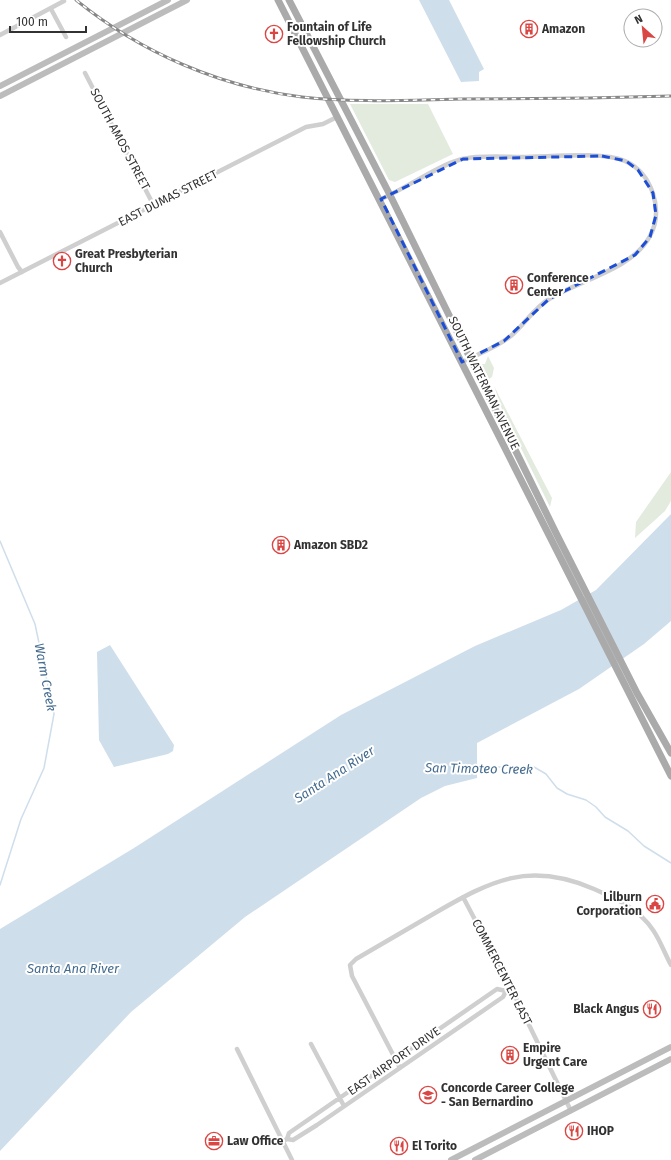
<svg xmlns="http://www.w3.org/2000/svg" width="671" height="1160" font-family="'Fira Sans',sans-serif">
	<rect width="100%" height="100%" fill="#fff"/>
	<path fill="#e3eade" d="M350,104H428L453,154L395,182L389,180Z
		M488,356L494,368L492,377L489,379L482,364H485Z
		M494,386L552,498L550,507L503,412Z
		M671,472V501L665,511L635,538L636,522Z"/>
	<path fill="#cfdeeb" d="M419,0H449L484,69L479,72V81L461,82Z
		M671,514V621L644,644L579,689L477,743V778L445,786L421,798L245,917L131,1012L0,1151V929L134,848L341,715L475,646L561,610L596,590Z
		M110,645L174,745L173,751L168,754L114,767L99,740L97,652Z"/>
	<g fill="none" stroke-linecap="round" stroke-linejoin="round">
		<path stroke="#cfdeeb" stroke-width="1.5" d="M0,541L35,624L54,714L44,768L21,819L0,885
			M476,767H534L546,774L557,788L567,794L586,800L596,807L605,817L628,831L644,846L671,863"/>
		<path stroke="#cfcfcf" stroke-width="4.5" d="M51,9L66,37
			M0,35L64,1
			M85,73L154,206
			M381,199C407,188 436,166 462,159C481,155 503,157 522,157C549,157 601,151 625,161C652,173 664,210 650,236C633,269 580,280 549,299C534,308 525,324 512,335C498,347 478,354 462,362
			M0,232L18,267L22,272
			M0,283L306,127L323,124L337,117
			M463,897L511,988L571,1111
			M311,1044L344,1106
			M237,1049L292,1160
			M400,1068L352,976L350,965L356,959C382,944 408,929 435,913C492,880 529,861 594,889C617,899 639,909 653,930C660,940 665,954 671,965
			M287,1139L289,1133L497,989L506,991
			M283,1141L287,1139L293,1140L317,1125L503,997L506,991L511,988"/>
		<path stroke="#bcbcbc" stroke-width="6" d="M0,86L168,0
			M0,96L187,0
			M451,1160L671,1047
			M475,1160L671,1059"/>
		<path stroke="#aaa" stroke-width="7" d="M278,0C410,258 539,518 671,776
			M289,0L390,195L556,533L637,693L671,753"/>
		<defs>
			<path id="rail" d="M76,0C140,52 220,87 302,97C355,103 409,100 463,99C532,99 602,98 671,96"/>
		</defs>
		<use href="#rail" stroke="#878787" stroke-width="3"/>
		<use href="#rail" stroke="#fff" stroke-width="1.5" stroke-dasharray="4.5" stroke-linecap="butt"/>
	</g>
	<path fill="none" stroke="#1d4ed8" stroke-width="3" stroke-dasharray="8 5" stroke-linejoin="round" d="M602,156L626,161L638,170L653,193L656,215L650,237L635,255L549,299L504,341L462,362L381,199L463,159Z"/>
	<defs>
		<symbol id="building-ring" viewBox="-11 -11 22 22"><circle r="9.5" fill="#fff" stroke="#d94643" stroke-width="1.5"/><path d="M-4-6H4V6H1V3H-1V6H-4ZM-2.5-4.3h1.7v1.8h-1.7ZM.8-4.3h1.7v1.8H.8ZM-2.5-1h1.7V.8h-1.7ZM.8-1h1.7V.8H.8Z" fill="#d94643"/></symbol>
		<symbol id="church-ring" viewBox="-11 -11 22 22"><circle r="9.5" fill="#fff" stroke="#d94643" stroke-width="1.5"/><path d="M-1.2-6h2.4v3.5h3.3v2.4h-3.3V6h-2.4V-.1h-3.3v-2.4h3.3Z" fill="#d94643"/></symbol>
		<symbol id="civic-ring" viewBox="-11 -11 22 22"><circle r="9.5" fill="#fff" stroke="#d94643" stroke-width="1.5"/><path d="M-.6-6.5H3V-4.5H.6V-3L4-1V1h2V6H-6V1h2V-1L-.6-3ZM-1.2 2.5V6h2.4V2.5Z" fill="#d94643"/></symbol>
		<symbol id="restaurant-ring" viewBox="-11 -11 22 22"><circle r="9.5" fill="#fff" stroke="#d94643" stroke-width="1.5"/><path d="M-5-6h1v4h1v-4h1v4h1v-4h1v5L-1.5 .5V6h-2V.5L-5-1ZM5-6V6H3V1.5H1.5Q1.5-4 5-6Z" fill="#d94643"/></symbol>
		<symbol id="university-ring" viewBox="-11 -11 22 22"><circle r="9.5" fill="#fff" stroke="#d94643" stroke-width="1.5"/><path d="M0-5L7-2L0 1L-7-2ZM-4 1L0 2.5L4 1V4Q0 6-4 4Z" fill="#d94643"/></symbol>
		<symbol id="office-ring" viewBox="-11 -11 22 22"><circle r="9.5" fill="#fff" stroke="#d94643" stroke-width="1.5"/><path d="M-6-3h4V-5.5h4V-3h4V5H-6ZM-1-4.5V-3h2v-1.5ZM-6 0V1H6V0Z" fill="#d94643"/></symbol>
	</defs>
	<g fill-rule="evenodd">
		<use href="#building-ring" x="519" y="19" width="20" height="20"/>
		<use href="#church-ring" x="264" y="24" width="20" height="20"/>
		<use href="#church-ring" x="52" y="251" width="20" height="20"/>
		<use href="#building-ring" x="504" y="275" width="20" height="20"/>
		<use href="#building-ring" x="271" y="535" width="20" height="20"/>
		<use href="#civic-ring" x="645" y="894" width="20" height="20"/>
		<use href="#restaurant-ring" x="642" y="999" width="20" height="20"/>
		<use href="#building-ring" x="500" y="1045" width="20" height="20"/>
		<use href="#university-ring" x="418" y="1085" width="20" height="20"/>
		<use href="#restaurant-ring" x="564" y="1121" width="20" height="20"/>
		<use href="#office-ring" x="204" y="1131" width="20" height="20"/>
		<use href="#restaurant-ring" x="389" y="1136" width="20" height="20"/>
	</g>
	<g text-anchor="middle" stroke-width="4" stroke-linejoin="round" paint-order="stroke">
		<g font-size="12" font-weight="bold" fill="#323232" stroke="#fff" text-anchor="start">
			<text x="287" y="31">Fountain of Life<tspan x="287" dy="14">Fellowship Church</tspan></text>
			<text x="542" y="33">Amazon</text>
			<text x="75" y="258">Great Presbyterian<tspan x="75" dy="14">Church</tspan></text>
			<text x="527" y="282">Conference<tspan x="527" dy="14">Center</tspan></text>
			<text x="294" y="549">Amazon SBD2</text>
			<text x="642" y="901" text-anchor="end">Lilburn<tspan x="642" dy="14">Corporation</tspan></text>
			<text x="639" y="1013" text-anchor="end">Black Angus</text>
			<text x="523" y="1052">Empire<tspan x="523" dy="14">Urgent Care</tspan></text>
			<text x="441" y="1092">Concorde Career College<tspan x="441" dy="14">- San Bernardino</tspan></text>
			<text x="587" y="1135">IHOP</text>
			<text x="227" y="1145">Law Office</text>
			<text x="412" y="1150">El Torito</text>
		</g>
		<g font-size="12" fill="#323232" stroke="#fff">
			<text transform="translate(120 139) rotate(62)" y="4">SOUTH AMOS STREET</text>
			<text transform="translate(168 198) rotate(-27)" y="4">EAST DUMAS STREET</text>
			<text transform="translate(484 383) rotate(64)" y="4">SOUTH WATERMAN AVENUE</text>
			<text transform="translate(502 972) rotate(63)" y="4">COMMERCENTER EAST</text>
			<text transform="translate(394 1061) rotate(-35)" y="4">EAST AIRPORT DRIVE</text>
		</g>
		<g font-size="13" font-style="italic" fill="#446b8f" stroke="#fff">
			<text transform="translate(46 677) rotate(79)" y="5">Warm Creek</text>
			<text transform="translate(479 768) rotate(1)" y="5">San Timoteo Creek</text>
			<text transform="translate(334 774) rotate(-33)" y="5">Santa Ana River</text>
			<text x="73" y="973">Santa Ana River</text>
		</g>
	</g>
	<g transform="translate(643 28) rotate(333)"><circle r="19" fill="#ffffff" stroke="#adadad"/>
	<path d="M0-3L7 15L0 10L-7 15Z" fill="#d94643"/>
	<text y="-6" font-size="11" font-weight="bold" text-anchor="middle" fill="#323232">N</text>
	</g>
	<path d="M10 26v6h76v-6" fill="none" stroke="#323232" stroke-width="2"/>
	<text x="16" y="26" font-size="12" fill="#323232" stroke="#ffffff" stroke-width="3" paint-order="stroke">100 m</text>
</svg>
